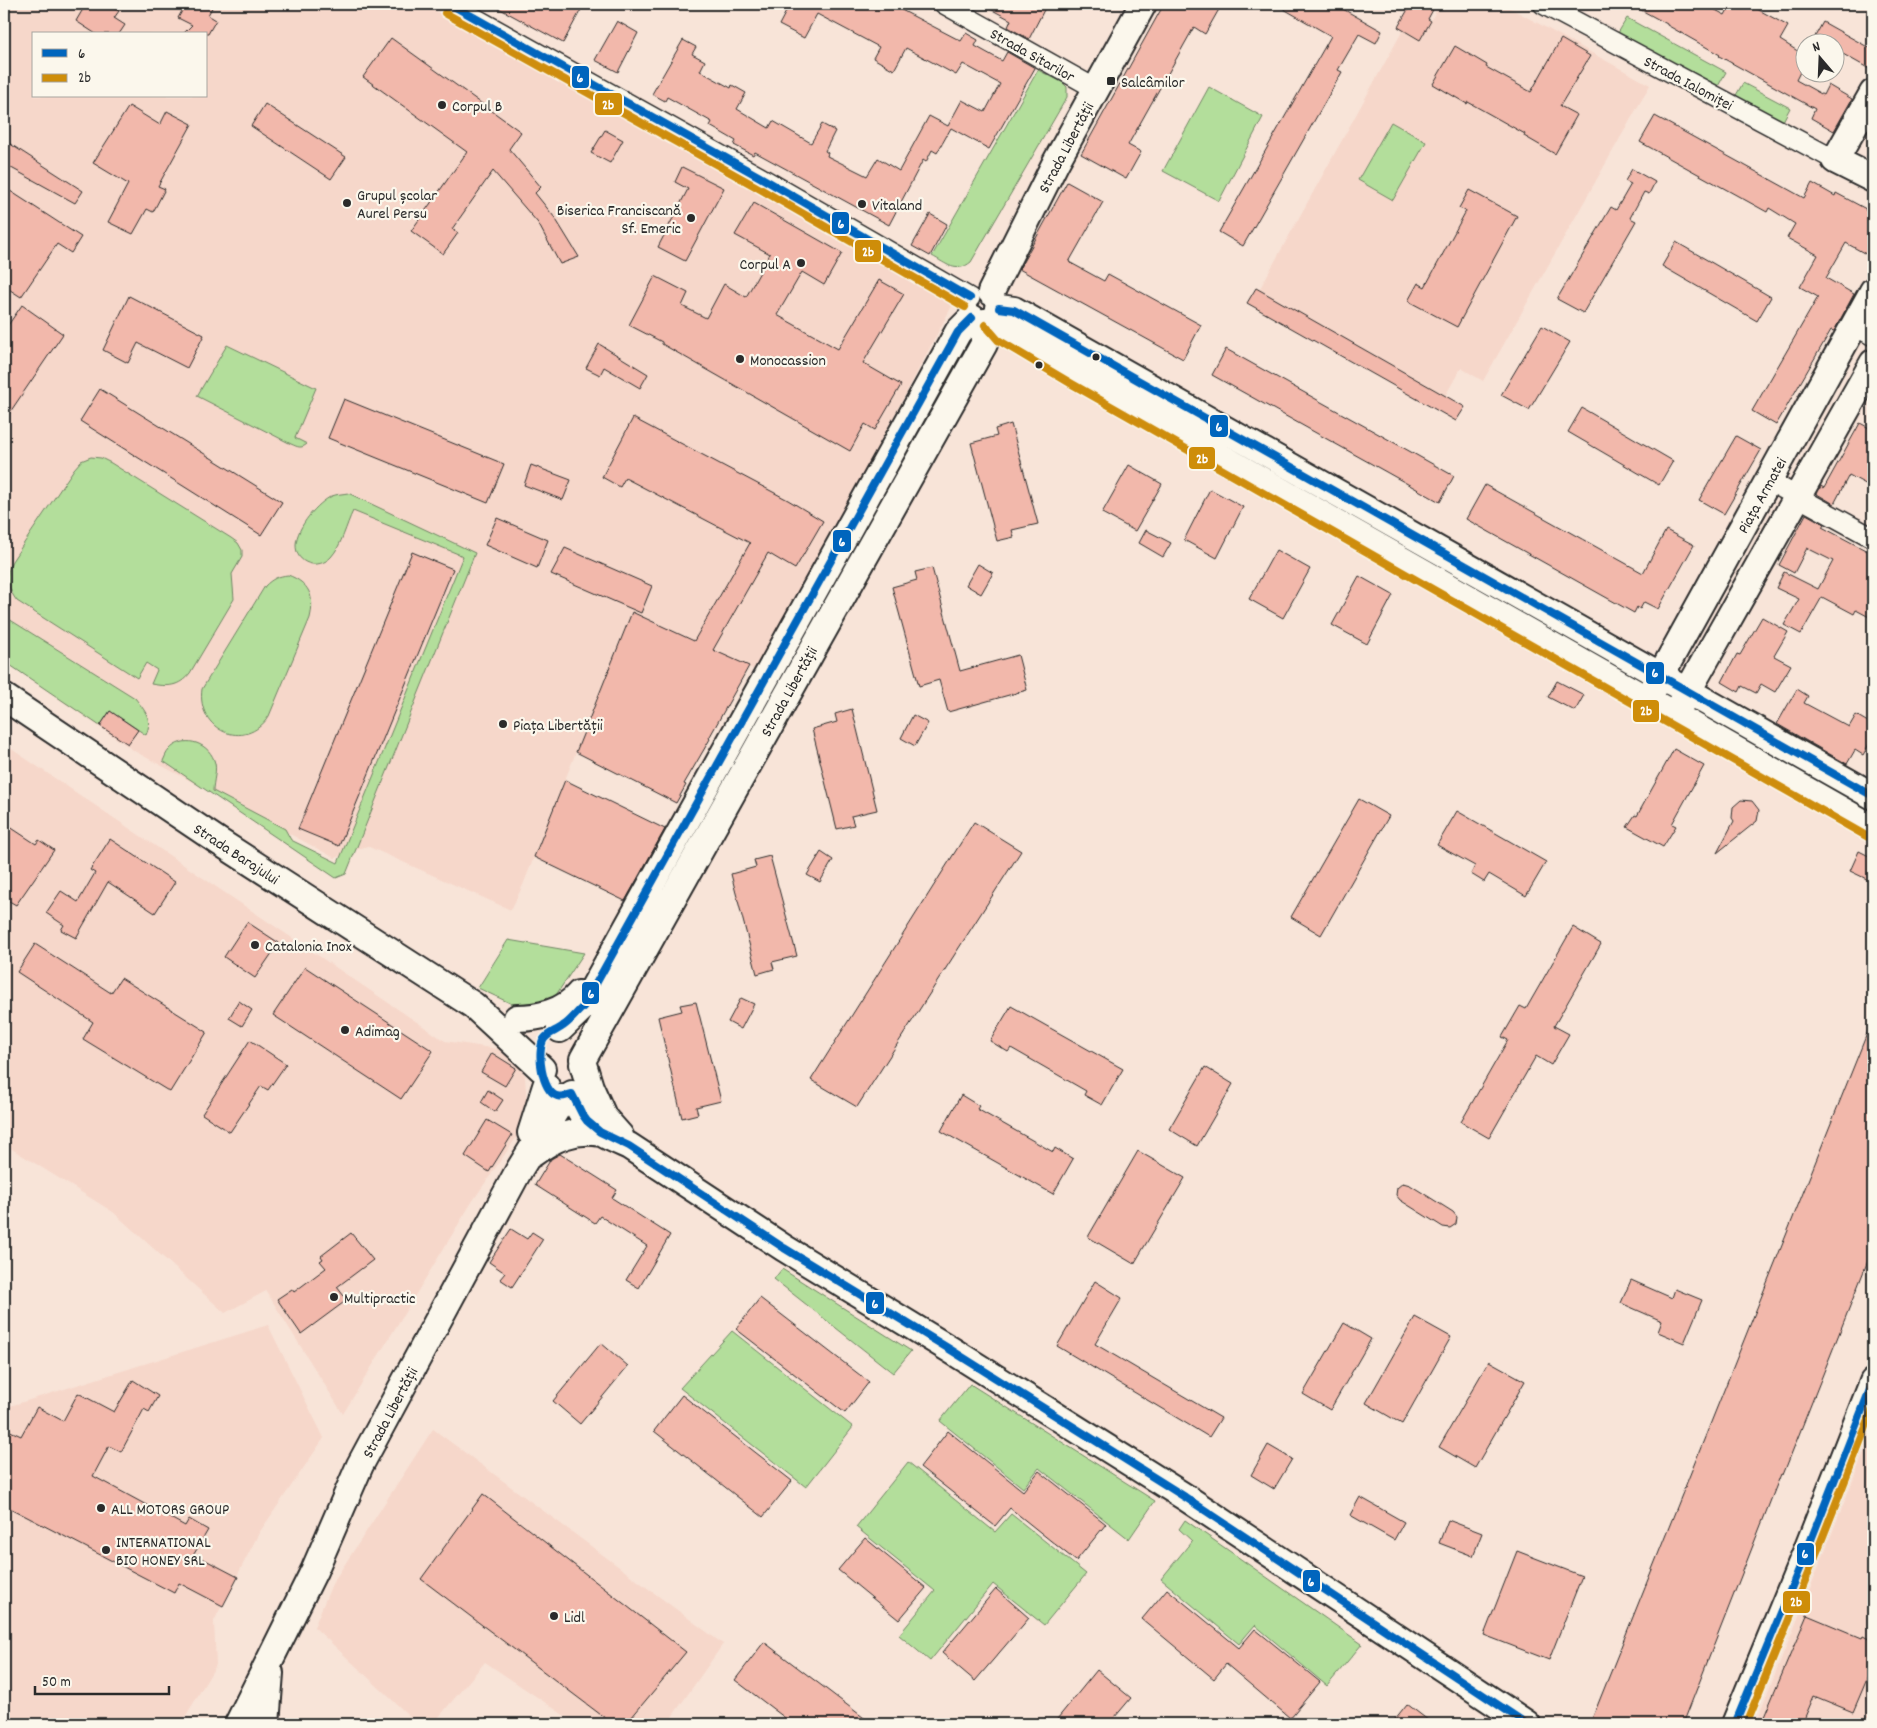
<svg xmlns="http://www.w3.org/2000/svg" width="1877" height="1728" font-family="Dekko,sans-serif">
	<rect width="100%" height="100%" fill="#f8e4d8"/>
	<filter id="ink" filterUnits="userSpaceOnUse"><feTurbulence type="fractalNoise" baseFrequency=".02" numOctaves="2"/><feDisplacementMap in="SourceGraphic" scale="10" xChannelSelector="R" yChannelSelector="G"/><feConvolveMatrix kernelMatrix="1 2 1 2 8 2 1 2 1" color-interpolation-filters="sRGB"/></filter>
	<g filter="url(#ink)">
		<path fill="#f6d7ca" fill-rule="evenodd" d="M4,4H423L954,302L759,672L632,612L523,885L511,910L367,846L335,858L136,752L4,661ZM34,34H206V96H34Z
			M1440,4H1503L1650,85L1483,381L1461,368L1445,396L1259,290L1403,30L1420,40Z
			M4,744L445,1041L511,1051L525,1076L527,1109L516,1138L472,1202L343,1414L266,1291L225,1313L113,1212L4,1144Z
			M268,1325L324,1438L259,1533L214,1621L216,1665L181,1724H4V1408Z
			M433,1429L723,1644L667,1724H577L485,1662L433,1724H418L314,1627L332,1584Z
			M1873,1430V1724H1755L1801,1611Z"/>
		<path fill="#b3de9b" stroke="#6f8463" d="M1627,18L1726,72L1717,88L1618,33Z
			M1038,70L1062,82L1067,87V97L971,262C956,274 947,264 932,256Z
			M1743,83L1790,108L1782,123L1735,97Z
			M1209,87L1263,117L1219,201L1163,171Z
			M1391,122L1426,142L1393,200L1358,180Z
			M227,345L316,388L295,438L307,444C301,449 298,447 291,444L197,396Z
			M91,457L101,458L111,463L231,538L238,543L242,550V557L232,574L234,599L190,673C179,687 168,687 151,684L157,670L146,663L137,678L17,601C7,588 5,575 12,561L74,469L81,461Z
			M348,493L475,553L346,874L336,878L163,761C165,757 166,753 169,750C182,735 207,741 214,760C218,769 213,781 213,791L285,829L291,840L338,863L463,556L353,511C346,525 342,545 331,557C319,570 295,565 296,544C297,527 317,503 332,496C337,494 343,494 348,493Z
			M288,575C309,583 315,596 310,618L269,716C245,753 196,730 202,689L265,586C272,579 278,576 288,575Z
			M4,616L135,698C145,711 153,719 146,735L110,711L100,726L4,661L9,653L4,650Z
			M508,940L584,953L552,1001L512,1004L478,988Z
			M782,1269L911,1351L893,1373L774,1279Z
			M732,1331L853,1427L806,1487L680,1388Z
			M970,1384L1155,1501L1129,1539L1039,1468L1023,1488L940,1421Z
			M908,1462L995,1532L1011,1514L1086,1574L1044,1625L993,1584L930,1661L899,1635L935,1591L856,1527Z
			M1185,1520L1362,1644L1327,1686L1255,1625L1239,1644L1161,1579L1192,1541L1179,1529Z"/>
		<path fill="#f2b8ab" stroke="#2b2b2b" d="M86,4H105L119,11L114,18L125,25L119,34H96L76,21Z
			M186,4H214L208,15L216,20L208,34H183L192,25L178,18Z
			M491,4H584L563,43Z
			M790,4H890L961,41L966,33L978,40L975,46L1002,61L1007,52L1035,68L989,149L951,128L937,153L932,150L926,162L923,160L889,225L755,152L753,155L734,145L736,141L710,126L712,122L667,97L665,101L652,94L683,40L696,47L692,54L705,61L700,71L731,88L732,85L746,93L737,109L769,128L773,121L811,143L822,124L835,131L825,151L828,153L827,156L867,176L878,158L899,171L929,116L948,126L962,100L985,112L1000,84L963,64L956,75L906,48L894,70L873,58L879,47L817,14L804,38L779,25Z
			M981,4H1047L1029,39L1008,27L1011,20Z
			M1164,4H1222L1205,34L1194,27L1128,145L1141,152L1126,179L1081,154Z
			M1275,4H1334L1382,31L1376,43L1359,34L1338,70L1342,72L1243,246L1219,232L1331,36Z
			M1411,4H1436L1428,19L1431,21L1420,40L1398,27Z
			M1630,4H1704L1725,15L1731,4H1748L1788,26L1780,40L1804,55V64L1796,80L1823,95L1828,85L1852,99L1834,131L1811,118L1815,109L1719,56L1720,55L1667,25V24Z
			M617,21L638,33L618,72L595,60Z
			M1823,22L1873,50V71L1834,49V42H1812Z
			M391,38L521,132L509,149L541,187L535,193L555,218L579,257L560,264L538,223L493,171L452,229L458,233L443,254L411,231L467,152L363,77Z
			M1561,39L1590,56L1560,106L1577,115L1555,154L1524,136L1525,134L1468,102L1467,104L1433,84L1455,46L1487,65L1486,67L1531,92Z
			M265,104L346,157L331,179L251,126Z
			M129,106L160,125L167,111L192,124L158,186L165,189L153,212L147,209L133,234L108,222L128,184L93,163Z
			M1655,116L1804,198L1812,183L1835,196L1836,193L1866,209L1865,210L1873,215V258L1846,243L1826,278L1854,294L1834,331L1831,330L1776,425L1752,411L1818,297L1800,287L1818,255L1787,238L1795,224L1769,208L1767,212L1640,142Z
			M605,130L623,140L610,163L591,153Z
			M4,140L83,191L75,203L4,164Z
			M682,167L724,188L685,261L658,247L688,189L675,182Z
			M1632,169L1655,182L1649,194L1644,192L1630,218L1636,221L1583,313L1557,299L1611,207L1616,210L1631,184L1625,181Z
			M1067,182L1103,202L1069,262L1104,281L1108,274L1201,325L1183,359L1019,269Z
			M4,187L81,237L71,253L57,244L21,297L4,286Z
			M1469,190L1517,216L1457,327L1408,301L1418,283L1425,287L1466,211L1459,208Z
			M754,203L842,253L824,285L802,272L777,315L838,349L879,280L904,294L863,363L901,385L875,430L865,424L850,451L662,344V342L629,325L655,276L688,293L682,306L706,318L724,284L746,297L770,254L735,235Z
			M930,214L947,224L930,256L912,246Z
			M1676,242L1771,297L1757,321L1662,266Z
			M1256,288L1465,407L1456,421L1247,303Z
			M129,296L204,335L187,368L138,343L128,363L103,350Z
			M22,305L63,334L4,421V331Z
			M1542,326L1570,342L1529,410L1501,395Z
			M599,344L648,374L640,388L604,367L600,375L586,368Z
			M1226,349L1454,476L1440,502L1212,375Z
			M100,389L282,502L261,535L80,421Z
			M344,399L504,464L488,503L328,438Z
			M1582,408L1673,461L1659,485L1568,432Z
			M633,418L788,500L823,521L795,569L768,553L713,650L749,666L709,738L710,739L684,784L686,785L676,803L576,752L632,612L694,641L750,543L625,478L620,487L602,477Z
			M1860,423L1873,430V488L1849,475L1834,504L1817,494L1821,486L1824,488Z
			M1011,424L1038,524L1012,530L1014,537L997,541L971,443L997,436L995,429Z
			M1736,436L1761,450L1724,514L1699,500Z
			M531,465L571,480L563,500L524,485Z
			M1129,465L1162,484L1135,531L1102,513Z
			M1485,485L1643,573L1666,530L1694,545L1658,609L1644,602L1640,609L1637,607L1634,613L1466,519Z
			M1210,489L1243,507L1217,558L1184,540Z
			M1806,514L1824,524L1822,527L1873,554V619L1856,610L1854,614L1822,597L1801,634L1784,625L1799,599L1776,588L1784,572L1818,589L1833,561L1807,548L1794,573L1779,565Z
			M497,518L548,540L537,568L485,545Z
			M1146,530L1171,543L1163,557L1139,543Z
			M565,548L652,586L641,613L551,574Z
			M1276,550L1310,569L1283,618L1249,599Z
			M412,552L453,569L339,846L298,829Z
			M978,564L993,573L981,594L966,585Z
			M932,568L960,671L1018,655L1027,690L948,712L939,680L919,686L892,587L917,580L915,572Z
			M1359,576L1393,595L1367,644L1332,625Z
			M1762,617L1788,632L1774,656L1791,665L1775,692L1761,684L1756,693L1742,686L1739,692L1722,682L1737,654L1740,655Z
			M1557,681L1584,695L1575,711L1548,697Z
			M1797,689L1808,696L1804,703L1849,727L1856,715L1873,725V737L1863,755L1855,750L1847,764L1777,724Z
			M852,709L877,810L851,816L854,825L837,829L812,729L837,722L835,714Z
			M110,711L138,730L128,744L100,726Z
			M913,715L928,723L915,746L901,738Z
			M1674,749L1704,766L1672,824L1676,826L1663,847L1627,827L1635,815L1637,816Z
			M565,780L665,829L625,901L534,857Z
			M1359,799L1389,816L1321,935L1291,917Z
			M1741,800L1752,801L1759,810L1757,821L1717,853L1734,821L1732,818L1733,807Z
			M1457,811L1546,862L1526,896L1489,874L1484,882L1471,874L1475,866L1437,845Z
			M974,822L1021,851L857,1107L811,1080Z
			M4,823L36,844L39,840L54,850L16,905L4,898Z
			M110,839L175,882L155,913L108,882L76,938L61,930L64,925L46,913L61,891L78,902L95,873L90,870Z
			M1859,851L1873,858V882L1850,871Z
			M821,852L833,860L820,882L807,875Z
			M770,856L797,956L772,962L774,969L757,974L731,874L756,867L754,860Z
			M247,922L279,943L255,978L224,957Z
			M1573,927L1601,944L1554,1026L1569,1034L1551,1065L1536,1056L1489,1138L1461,1122L1508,1040L1502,1037L1520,1006L1526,1009Z
			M35,944L111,993L121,978L207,1032L170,1092L83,1039L93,1022L17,972Z
			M305,967L433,1051L401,1099L273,1015Z
			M741,998L754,1004L741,1029L728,1022Z
			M239,1001L252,1010L242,1026L229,1018Z
			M696,1002L721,1101L696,1107L698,1114L682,1118L658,1017L682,1011L680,1005Z
			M1011,1006L1123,1069L1102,1105L1084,1095L1086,1091L1011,1048L1008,1052L990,1041Z
			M1872,1021L1873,1248L1783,1475L1781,1474L1683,1724H1590Z
			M250,1040L286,1064L268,1090L261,1086L230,1132L202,1114Z
			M492,1053L516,1068L505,1086L481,1072Z
			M1205,1067L1233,1084L1197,1146L1169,1129Z
			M488,1090L503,1100L495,1112L481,1102Z
			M961,1095L979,1106L977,1109L1053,1152L1055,1148L1073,1159L1053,1194L941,1131Z
			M487,1120L512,1135L489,1172L465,1156Z
			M1138,1151L1185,1178L1134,1264L1088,1237Z
			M560,1154L617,1190L612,1198L670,1235L639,1288L626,1280L647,1246L600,1216L595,1223L535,1185L551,1159Z
			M1403,1183L1410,1185L1453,1212L1457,1217L1456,1224L1450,1228L1443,1227L1400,1200L1396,1195L1397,1188Z
			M511,1229L527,1239L532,1232L543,1239L512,1287L500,1279L505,1273L489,1262Z
			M351,1233L373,1260L337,1287L347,1300L301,1334L277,1299L292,1289L294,1292L326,1268L320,1261L323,1259L321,1256Z
			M1631,1280L1672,1298L1675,1289L1702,1300L1684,1343L1658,1332L1662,1321L1621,1303Z
			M1095,1281L1122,1298L1095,1344L1221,1418L1209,1437L1057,1346Z
			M760,1298L869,1382L845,1413L736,1329Z
			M1415,1317L1451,1337L1402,1424L1366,1403Z
			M1344,1323L1371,1339L1330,1410L1303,1394Z
			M601,1343L628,1366L580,1424L553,1401Z
			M1489,1361L1525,1381L1475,1468L1439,1447Z
			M133,1380L158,1396L149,1412L144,1409L121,1452L109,1446L93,1476L185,1526L189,1519L208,1530L194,1554L238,1577L223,1606L179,1583L174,1593L4,1505V1428L21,1436L37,1407L63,1421L78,1393L114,1412Z
			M682,1395L792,1481L763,1517L654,1431Z
			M948,1431L1023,1491L1039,1471L1106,1524L1076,1561L1010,1508L995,1526L920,1467Z
			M1268,1445L1292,1459L1274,1489L1251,1475Z
			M483,1494L686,1652L626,1724H613L421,1579Z
			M1360,1497L1404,1522L1394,1540L1350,1515Z
			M1448,1520L1482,1533L1473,1556L1439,1543Z
			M865,1538L926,1588L899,1620L838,1570Z
			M1517,1551L1582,1576L1549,1660L1484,1635Z
			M996,1589L1029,1618L975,1681L942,1653Z
			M1167,1589L1239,1648L1255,1629L1320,1682L1290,1718L1226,1664L1214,1679L1142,1619Z
			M1807,1615L1862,1638L1863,1636L1873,1641V1665L1853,1712L1814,1696L1802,1724H1761Z
			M764,1642L830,1692L872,1724H793L735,1680Z
			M1097,1670L1131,1698L1109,1724H1053Z
			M1407,1704L1433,1724H1391Z"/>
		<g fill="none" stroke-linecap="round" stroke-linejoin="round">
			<defs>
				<path id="street" d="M450,4L760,177L970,298
					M944,4L1096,89
					M1543,4L1835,160
					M1855,326L1873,336
					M1769,481L1873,538"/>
				<path id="secondary" d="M1873,93L1835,160L1873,179
					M991,292L1056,162L1143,4
					M999,308L1014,310L1873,796
					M993,319L1003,331L1077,375L1873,828
					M1652,691L1873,291
					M4,697L218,841L473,1005L542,1069
					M1680,705L1873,363
					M517,1018C539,1018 564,1012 579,994
					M560,1029L583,1007L958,332L972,318
					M583,1059L984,344V322
					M583,1064L590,1087L604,1118L620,1136
					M572,1094C586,1128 596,1131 629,1146L784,1248L951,1350L1185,1497L1527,1724
					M531,1133L546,1086
					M532,1154C553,1138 575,1128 601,1133
					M238,1724L314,1571L360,1465L519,1170L564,1097
					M266,1724L270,1673
					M1735,1724L1809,1545L1873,1382"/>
			</defs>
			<use href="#street" stroke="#2b2b2b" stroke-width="22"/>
			<use href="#secondary" stroke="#2b2b2b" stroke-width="30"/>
			<use href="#street" stroke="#fbf7ec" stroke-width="19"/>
			<use href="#secondary" stroke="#fbf7ec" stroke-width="26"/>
			<defs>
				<path id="bus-1" d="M450,4L760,177L970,298
					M999,308L1014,310L1873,796
					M972,318L958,332L583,1007C576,1013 571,1021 563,1026C557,1031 548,1033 544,1039C536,1051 542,1092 557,1096C562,1098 567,1095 572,1094L582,1114L587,1121L600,1132L629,1146L784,1248L951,1350L1185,1497L1527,1724
					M1735,1724L1809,1545L1873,1382"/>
				<path id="bus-2" d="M445,13L755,186L965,307
					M985,325L998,340L1072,384L1868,837
					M1746,1724L1818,1549L1873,1409"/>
			</defs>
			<use href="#bus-1" stroke="#fbf7ec" stroke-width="11"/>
			<use href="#bus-2" stroke="#fbf7ec" stroke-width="11"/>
			<use href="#bus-1" stroke="#0065bd" stroke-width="8"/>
			<use href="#bus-2" stroke="#ce8d09" stroke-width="8"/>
		</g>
	</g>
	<g fill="#2b2b2b" stroke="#fbf7ec" stroke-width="2">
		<rect x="1106" y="76" width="10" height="10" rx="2.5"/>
		<circle cx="442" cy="105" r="5"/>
		<circle cx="347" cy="203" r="5"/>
		<circle cx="862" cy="204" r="5"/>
		<circle cx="691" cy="218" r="5"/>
		<circle cx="801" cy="263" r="5"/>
		<circle cx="1096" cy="357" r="4.5"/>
		<circle cx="740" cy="359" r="5"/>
		<circle cx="1039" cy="365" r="4.5"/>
		<circle cx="503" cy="724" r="5"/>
		<circle cx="255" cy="945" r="5"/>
		<circle cx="345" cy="1030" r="5"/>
		<circle cx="334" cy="1297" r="5"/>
		<circle cx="101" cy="1508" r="5"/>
		<circle cx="106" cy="1550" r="5"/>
		<circle cx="554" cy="1616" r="5"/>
	</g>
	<g text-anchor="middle" stroke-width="4.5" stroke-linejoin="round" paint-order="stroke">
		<g font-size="16" fill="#2b2b2b" stroke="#fbf7ec">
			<text transform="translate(1033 54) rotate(29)" y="6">Strada Sitarilor</text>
			<text transform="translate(1689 82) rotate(28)" y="6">Strada Ialomiței</text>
			<text transform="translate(1065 147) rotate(-62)" y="6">Strada Libertății</text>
			<text transform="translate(1761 495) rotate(-61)" y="6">Piața Armatei</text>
			<text transform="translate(788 691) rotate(-61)" y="6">Strada Libertății</text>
			<text transform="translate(237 853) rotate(33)" y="6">Strada Barajului</text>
			<text transform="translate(389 1412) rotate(-62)" y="6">Strada Libertății</text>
		</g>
		<g font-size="16" fill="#2b2b2b" stroke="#fbf7ec" text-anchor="start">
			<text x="1121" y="87">Salcâmilor</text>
			<text x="452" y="111">Corpul B</text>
			<text x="357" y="200">Grupul școlar<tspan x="357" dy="18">Aurel Persu</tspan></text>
			<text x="872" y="210">Vitaland</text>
			<text x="681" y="215" text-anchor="end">Biserica Franciscană<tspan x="681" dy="18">Sf. Emeric</tspan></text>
			<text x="791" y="269" text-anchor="end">Corpul A</text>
			<text x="750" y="365">Monocassion</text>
			<text x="513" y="730">Piața Libertății</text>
			<text x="265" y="951">Catalonia Inox</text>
			<text x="355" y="1036">Adimag</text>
			<text x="344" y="1303">Multipractic</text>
			<text x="111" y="1514">ALL MOTORS GROUP</text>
			<text x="116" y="1547">INTERNATIONAL<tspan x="116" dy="18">BIO HONEY SRL</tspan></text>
			<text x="564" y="1622">Lidl</text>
		</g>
	</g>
	<g stroke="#fbf7ec" stroke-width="2">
		<rect x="571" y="65" width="19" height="24" rx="5" fill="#0065bd"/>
		<rect x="594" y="92" width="29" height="24" rx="5" fill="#ce8d09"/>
		<rect x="831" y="211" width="19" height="24" rx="5" fill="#0065bd"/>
		<rect x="854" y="239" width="28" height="24" rx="5" fill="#ce8d09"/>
		<rect x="1209" y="414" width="20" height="24" rx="5" fill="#0065bd"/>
		<rect x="1188" y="446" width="28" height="24" rx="5" fill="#ce8d09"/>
		<rect x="832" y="529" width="20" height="24" rx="5" fill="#0065bd"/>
		<rect x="1645" y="661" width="20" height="24" rx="5" fill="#0065bd"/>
		<rect x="1632" y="699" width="28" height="24" rx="5" fill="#ce8d09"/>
		<rect x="581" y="981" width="19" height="24" rx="5" fill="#0065bd"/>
		<rect x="865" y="1291" width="20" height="24" rx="5" fill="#0065bd"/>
		<rect x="1796" y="1542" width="19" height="24" rx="5" fill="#0065bd"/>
		<rect x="1302" y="1569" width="19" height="24" rx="5" fill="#0065bd"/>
		<rect x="1782" y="1590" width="29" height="24" rx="5" fill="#ce8d09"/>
	</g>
	<g font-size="14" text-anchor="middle" font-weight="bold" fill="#fff">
		<text x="580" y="82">6</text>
		<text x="608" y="109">2b</text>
		<text x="841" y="228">6</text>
		<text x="868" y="256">2b</text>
		<text x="1219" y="431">6</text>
		<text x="1202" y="463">2b</text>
		<text x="842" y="546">6</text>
		<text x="1655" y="677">6</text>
		<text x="1646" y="715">2b</text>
		<text x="591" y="998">6</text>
		<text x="875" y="1308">6</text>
		<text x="1805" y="1558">6</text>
		<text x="1311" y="1586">6</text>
		<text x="1796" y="1606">2b</text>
	</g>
	<rect width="1877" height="1728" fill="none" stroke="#fbf7ec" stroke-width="20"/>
	<rect x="10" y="10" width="1857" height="1708" fill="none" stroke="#2b2b2b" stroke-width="2" filter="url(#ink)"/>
	<rect x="32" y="32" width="175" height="65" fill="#fbf7ec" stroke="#a8a59f"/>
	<rect x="42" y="49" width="25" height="8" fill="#0065bd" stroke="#a8a59f"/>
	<text x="78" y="58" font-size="15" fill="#2b2b2b">6</text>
	<rect x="42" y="74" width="25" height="8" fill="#ce8d09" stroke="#a8a59f"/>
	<text x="78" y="82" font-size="15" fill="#2b2b2b">2b</text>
	<g transform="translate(1820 58) rotate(341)"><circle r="24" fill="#fbf7ec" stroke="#a8a59f"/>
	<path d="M0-4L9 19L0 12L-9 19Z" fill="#2b2b2b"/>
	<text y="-8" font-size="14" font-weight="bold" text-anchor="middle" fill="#2b2b2b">N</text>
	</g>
	<path d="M35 1686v8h134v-8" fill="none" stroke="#2b2b2b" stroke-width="2.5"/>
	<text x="42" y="1686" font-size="15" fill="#2b2b2b" stroke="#fbf7ec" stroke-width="4" paint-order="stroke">50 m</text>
</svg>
